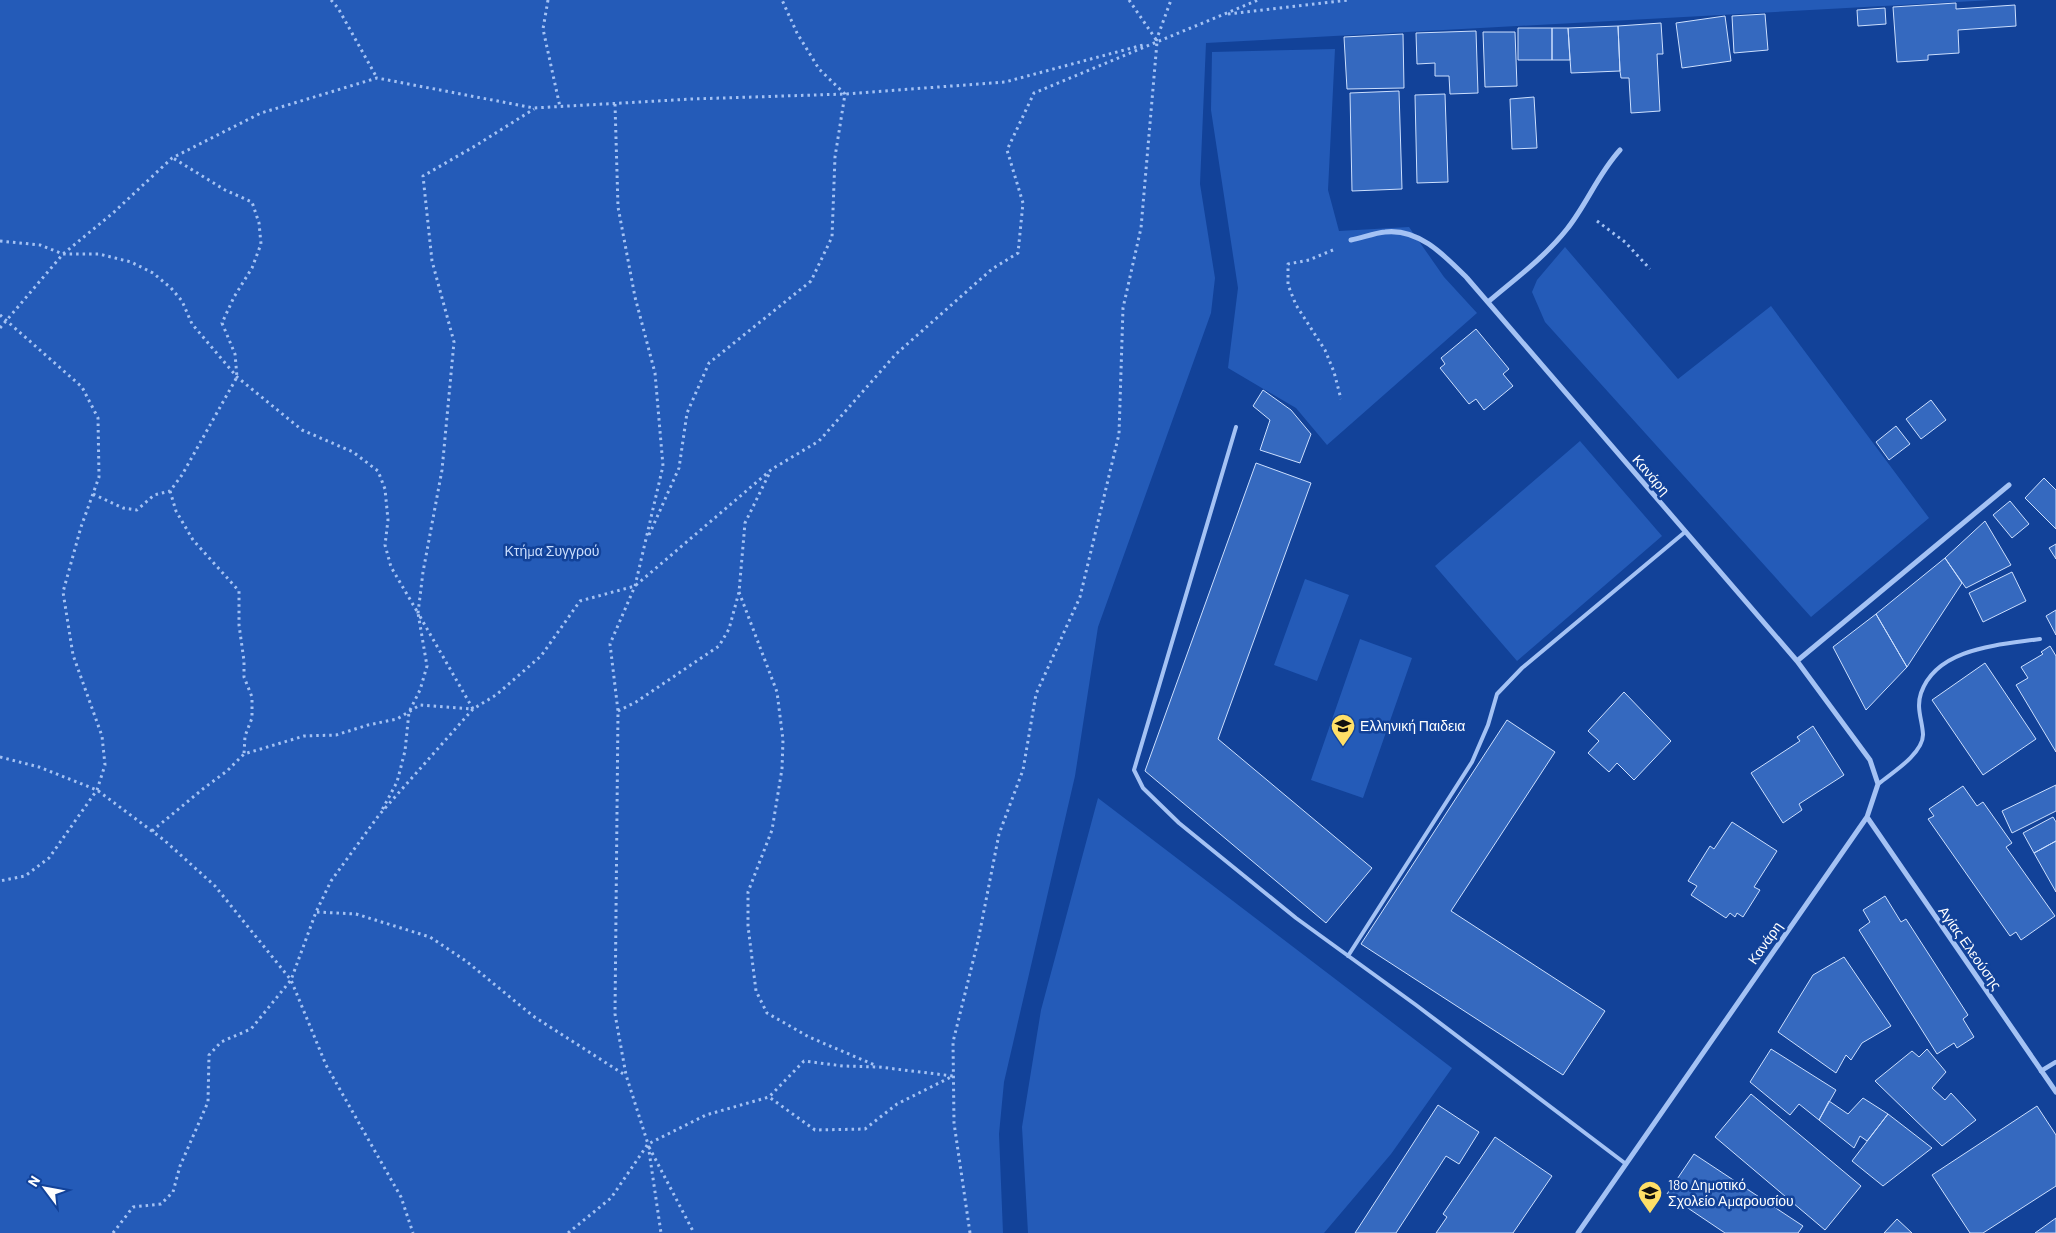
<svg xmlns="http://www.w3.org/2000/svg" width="2056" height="1233" font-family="Barlow,sans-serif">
	<rect width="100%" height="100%" fill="#124299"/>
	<path fill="#245bb8" d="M0,0H1993L1206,43L1200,184L1215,278L1211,313L1098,627L1075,776L1004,1082L999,1134L1003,1233H0Z
		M1335,49L1328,190L1339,231L1409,227L1444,277L1477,313L1327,445L1296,408L1228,368L1238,288L1211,110L1212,52Z
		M1565,247L1678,379L1771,306L1929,518L1811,617L1545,322L1532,292L1537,280Z
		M1580,441L1662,536L1517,661L1435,566Z
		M1305,579L1349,595L1317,681L1274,665Z
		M1360,639L1412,658L1363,798L1311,780Z
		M1098,798L1452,1068L1391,1154L1324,1233H1028L1022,1127L1041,1010Z"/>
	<path fill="#3569bf" stroke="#ccdffe" d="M1956,3V9L2015,5L2016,26L1958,30L1959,53L1928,55V60L1897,62L1893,7Z
		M1885,8L1886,24L1858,26L1857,10Z
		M1765,14L1768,50L1734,53L1732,16Z
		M1725,16L1731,61L1682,68L1676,23Z
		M1661,23L1663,54H1657L1660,111L1631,113L1629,78H1621L1620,71L1618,26Z
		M1618,26L1620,71L1571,73L1568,28Z
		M1518,28H1552V60H1518Z
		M1552,28H1568L1570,60H1552Z
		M1476,31L1478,93L1450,94L1449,76H1435V63L1417,64L1416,33Z
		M1483,32H1515L1517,86L1485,87Z
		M1403,34L1404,88L1347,89L1344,37Z
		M1399,91L1402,189L1352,191L1350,93Z
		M1445,94L1448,182L1417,183L1415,95Z
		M1534,97L1537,148L1512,149L1510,99Z
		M1476,329L1509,369L1503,374L1513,386L1484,410L1476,399L1469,404L1440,368L1445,364L1441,358Z
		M1263,390L1291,410L1311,434L1300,463L1260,450L1270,420L1253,406Z
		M1931,400L1946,420L1921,439L1906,419Z
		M1896,426L1910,444L1889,460L1876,442Z
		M1256,463L1311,483L1218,739L1372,868L1326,923L1145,771Z
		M2044,478L2056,490V529L2025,498Z
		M2010,501L2029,524L2012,538L1993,515Z
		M1985,521L2011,565L1966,588L1945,558Z
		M2056,544V559L2049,548Z
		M1945,558L1962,583L1907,667L1876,614Z
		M2012,572L2026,601L1983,622L1969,593Z
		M2056,610V635L2046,616Z
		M1876,614L1907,667L1866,710L1833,647Z
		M2050,646L2056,656V752L2016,685L2028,678L2021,667L2043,654L2041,652Z
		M1985,663L2036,739L1983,775L1932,700Z
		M1624,692L1671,741L1634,780L1617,763L1609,772L1588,753L1599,741L1588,731Z
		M1507,720L1555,752L1451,911L1605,1011L1563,1075L1361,944Z
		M1813,726L1844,775L1799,804L1802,810L1783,823L1751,773L1800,741L1797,737Z
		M2056,785V811L2012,833L2002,811Z
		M1963,786L1977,806L1983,802L2012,843L2006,847L2055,916L2021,940L2016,932L2010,936L1928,819L1934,816L1929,809Z
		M2053,817L2056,822V841L2034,853L2023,833Z
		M1732,822L1777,851L1754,887L1760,890L1743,917L1737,913L1735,917L1730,913L1726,918L1691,895L1697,886L1688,881L1710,846L1714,849Z
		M2056,841V892L2034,853Z
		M1885,896L1901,922L1906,919L1968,1015L1963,1019L1974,1037L1957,1048L1954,1043L1937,1054L1859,930L1870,922L1863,910Z
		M1844,957L1891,1026L1862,1043L1851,1060L1846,1055L1836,1073L1778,1032L1813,975Z
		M1771,1049L1836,1090L1819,1120L1799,1104L1790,1115L1750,1082Z
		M1927,1049L1946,1072L1932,1088L1945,1100L1951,1093L1976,1120L1942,1146L1875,1081L1912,1051L1919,1057Z
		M1751,1094L1861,1186L1825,1230L1715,1137Z
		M1863,1098L1888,1114L1867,1141L1860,1136L1854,1148L1819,1120L1829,1101L1848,1114Z
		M1438,1105L1479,1132L1459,1164L1446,1156L1396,1233H1355Z
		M2037,1106L2056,1135V1186L1983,1233H1970L1932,1175Z
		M1888,1114L1932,1148L1883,1186L1852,1161Z
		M1495,1137L1552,1176L1513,1233H1436L1447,1217L1443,1214Z
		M1694,1154L1803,1226L1798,1233H1725L1667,1194Z
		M2056,1218V1233H2035Z
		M1897,1219L1912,1233H1884Z"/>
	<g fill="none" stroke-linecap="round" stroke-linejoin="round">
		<path stroke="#a4c2f4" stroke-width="3" stroke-dasharray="2.5 4" stroke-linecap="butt" d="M331,0L338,8L377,78
			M548,0L543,29L560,107
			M1129,0L1157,41
			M1228,14L1349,0
			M1156,41L1171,0
			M615,104L618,207L635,297L655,373L663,466L635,586L610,644L618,711L615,1014L626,1075L648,1144L661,1233
			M1597,221L1625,242L1650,269
			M0,241L40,245L63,254H99L131,262L153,273L171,288L182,301L192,324L237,377L302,430L353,452L378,471L385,489L388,520L385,545L391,567L418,613L427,666L420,690L409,712L405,751L397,782L382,810
			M1333,250L1309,260L1288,264V285L1296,305L1325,350L1334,372L1341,399
			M0,315L82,387L98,418L99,477L81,527L63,592L73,655L102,736L105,765L97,790L49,858L25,876L0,881
			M0,328L63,254L113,213L172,158L261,113L377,78L534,108L692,99L845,94L1005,82L1143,45
			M170,491L176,511L193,540L239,591V625L244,661V677L252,697V718L245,736L244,754
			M93,494L123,508L137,510L154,495L170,491L182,475L237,377L235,354L222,323L234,297L252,268L261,244L259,223L252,202L225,190L173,158
			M649,535L679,468L687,413L709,363L811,281L832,237L835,157L845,94L819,69L797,33L782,0
			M739,592L777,692L783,740L782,769L772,830L748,892V926L756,991L767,1013L809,1037L877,1066
			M473,709L418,613L423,572L442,470L454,342L432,261L423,176L475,146L534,109
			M618,711L636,702L719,646L729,629L739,592L745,523L770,472
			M0,757L39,767L97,790L164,840L215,886L291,980L326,1065L401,1197L413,1233
			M152,831L204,788L227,771L244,754L304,736L336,735L368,725L397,719L420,705L472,709
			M317,912L356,914L430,937L466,961L533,1016L625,1075
			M649,1147L694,1233
			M113,1233L133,1207L161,1204L173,1192L180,1166L208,1102L209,1055L221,1042L251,1029L291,980L316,912L331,881L379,815L473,709L496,695L541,656L580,601L635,586L772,469L819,441L896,354L992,269L1018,253L1023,203L1007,150L1034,93L1258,0
			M568,1233L611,1198L648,1144L706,1115L769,1097L804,1061L843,1066L879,1067L953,1076L897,1104L865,1129L815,1130L769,1097
			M970,1233L954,1123L953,1042L978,941L999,834L1023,770L1036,694L1080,597L1119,434L1123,308L1141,228L1157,42"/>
		<path stroke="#a4c2f4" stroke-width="4" d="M1236,427L1134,770L1143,788L1179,823L1296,918L1416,1005L1626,1164
			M1878,784C1892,773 1924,753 1923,734C1922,719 1916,708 1921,693C1937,647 2000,645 2040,639
			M1348,956L1472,762L1488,725L1497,694L1522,668L1685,532"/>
		<path stroke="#a4c2f4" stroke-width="4.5" d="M2041,1071L2056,1062"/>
		<path stroke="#a4c2f4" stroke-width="5" d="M1351,240C1362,238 1374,233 1385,232C1419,228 1445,256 1467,278L1797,661L1870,760L1878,784L1867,817L1578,1233
			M1488,302C1515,279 1545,257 1567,229C1587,204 1598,174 1620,150
			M1797,661L2009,485
			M1867,817L2056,1092"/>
	</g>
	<defs>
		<symbol id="school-pin" viewBox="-11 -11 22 30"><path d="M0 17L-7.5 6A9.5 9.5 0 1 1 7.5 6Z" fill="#ffdf67" stroke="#124299"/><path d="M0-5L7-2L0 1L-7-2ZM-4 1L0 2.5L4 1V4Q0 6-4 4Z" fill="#111"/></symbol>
	</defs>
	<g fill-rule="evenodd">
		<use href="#school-pin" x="1329" y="712" width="28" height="38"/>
		<use href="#school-pin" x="1636" y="1179" width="28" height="38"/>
	</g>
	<g text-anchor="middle" stroke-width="5" stroke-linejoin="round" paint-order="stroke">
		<g font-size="14" fill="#fff" stroke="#124299">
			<text transform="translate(1651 475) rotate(49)" y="5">Κανάρη</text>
			<text transform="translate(1765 943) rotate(-55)" y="5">Κανάρη</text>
			<text transform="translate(1970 948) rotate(55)" y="5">Αγίας Ελεούσης</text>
		</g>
		<g font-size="14" fill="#ccdffe" stroke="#124299">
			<text x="552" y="556">Κτήμα Συγγρού</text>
		</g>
		<g font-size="14" fill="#fff" stroke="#124299" text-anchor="start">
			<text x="1360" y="731">Ελληνική Παιδεια</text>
			<text x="1668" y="1190">18ο Δημοτικό<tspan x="1668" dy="16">Σχολείο Αμαρουσίου</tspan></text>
		</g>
	</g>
	<g transform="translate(45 1188) rotate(302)" stroke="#124299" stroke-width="4" paint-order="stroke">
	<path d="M0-4L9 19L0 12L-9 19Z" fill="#ffffff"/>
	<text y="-8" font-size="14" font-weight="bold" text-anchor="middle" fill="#ffffff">N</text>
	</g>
</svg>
